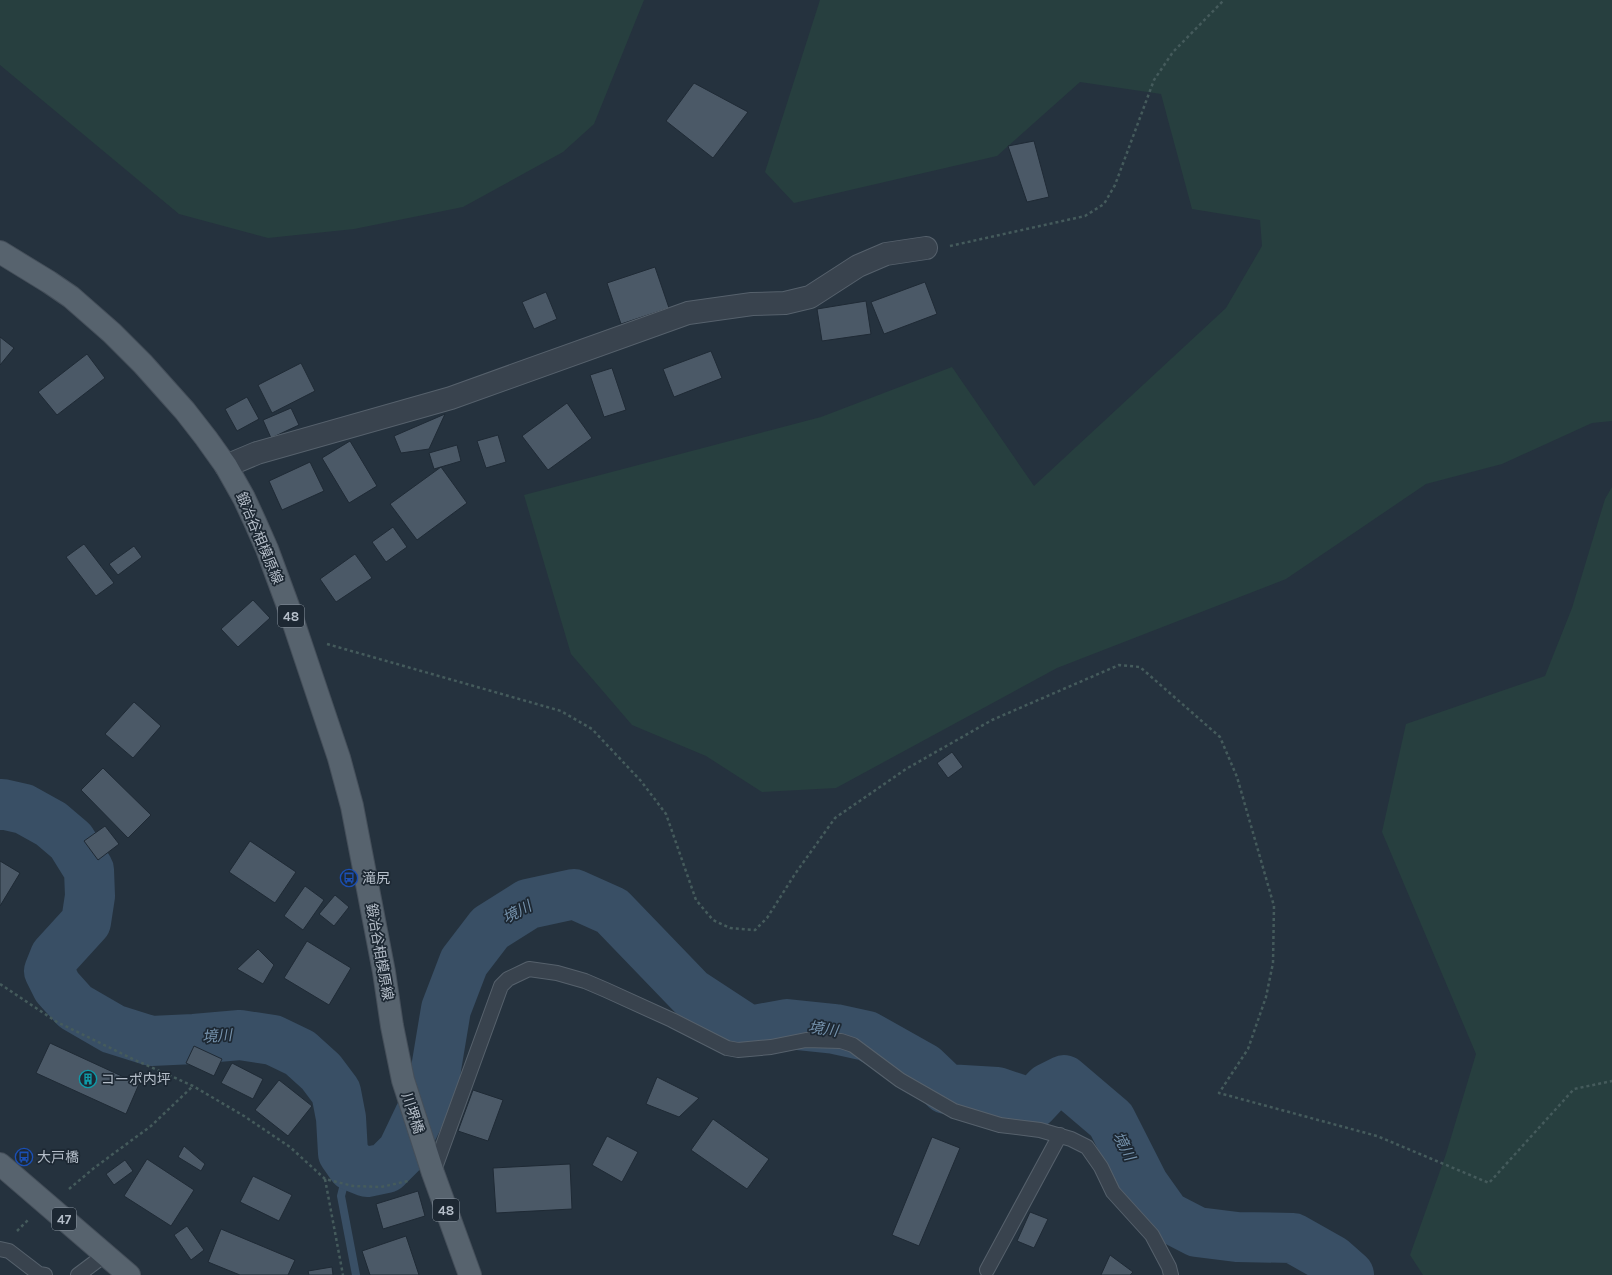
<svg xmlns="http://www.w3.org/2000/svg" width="1612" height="1275" font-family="Karla,'Noto Sans JP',sans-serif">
	<rect width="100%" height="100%" fill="#25323e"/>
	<path fill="#273f3f" d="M0,0H644L594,124L563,152L463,207L354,229L268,238L179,214L0,65Z
		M820,0H1612V421L1592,423L1502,464L1426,484L1286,579L1057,668L836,788L762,792L706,756L632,725L571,654L524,495L821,417L952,367L1034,486L1226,308L1262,246L1260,220L1192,209L1161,94L1080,82L997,156L794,203L765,172Z
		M1612,487V1275H1423L1410,1255L1446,1154L1476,1054L1382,832L1406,724L1545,676L1572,608L1605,499Z"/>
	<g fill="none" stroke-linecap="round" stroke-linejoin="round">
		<path stroke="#394f65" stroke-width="8" d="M352,1166L346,1176L341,1196L356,1275"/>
		<path stroke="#394f65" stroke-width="50" d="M0,805L2,804L24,809L51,824L71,841L89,870L90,896L86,922L55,956L49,971L57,987L75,1007L113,1029L151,1041L194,1039L240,1035L273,1040L300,1053L321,1072L336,1092L341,1118L343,1153L352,1166L367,1172L386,1168L402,1152L433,1087L446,1009L464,962L490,928L528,904L574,894L612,911L691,993L749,1031L787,1024L835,1029L867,1036L924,1068L946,1089L997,1092L1033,1104L1048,1088L1064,1080L1111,1120L1144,1185L1166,1216L1197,1232L1237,1237L1293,1238L1332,1260L1349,1275"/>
	</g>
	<path fill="#4b5967" stroke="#1f2a35" d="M694,83L748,112L713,158L666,121Z
		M1034,141L1049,197L1027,202L1008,146Z
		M655,267L669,308L621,324L607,283Z
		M925,282L937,314L884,334L871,302Z
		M546,292L557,319L534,329L522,302Z
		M866,301L871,334L822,341L817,309Z
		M0,337L14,348L0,365Z
		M711,351L722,378L674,397L663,369Z
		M87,354L105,378L57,415L38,392Z
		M301,363L315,391L272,413L258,385Z
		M612,368L626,410L604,417L590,375Z
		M247,397L259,419L237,431L225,409Z
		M567,403L592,438L548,470L522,436Z
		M291,408L299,425L271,438L263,420Z
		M445,414L429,449L401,453L394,436Z
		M498,435L506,462L486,468L477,441Z
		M350,441L377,486L349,503L322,458Z
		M457,445L461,461L434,469L429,453Z
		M310,462L324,491L282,510L269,481Z
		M441,467L467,503L417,540L390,504Z
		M393,527L407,547L386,562L372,542Z
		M84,544L114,583L96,596L66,557Z
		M134,546L142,557L118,575L109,564Z
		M355,554L372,578L336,602L320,579Z
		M253,600L270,618L238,647L221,629Z
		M134,702L161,726L133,758L105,734Z
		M952,752L963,767L948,778L937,763Z
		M103,768L151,815L128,838L81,790Z
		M105,826L119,844L98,860L84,841Z
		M250,841L296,872L275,903L229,872Z
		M0,861L20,873L0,906Z
		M305,886L324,900L303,930L284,916Z
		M335,895L349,907L334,926L319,914Z
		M307,941L351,968L329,1005L284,978Z
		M258,949L274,965L263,984L237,969Z
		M50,1043L139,1084L126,1114L36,1073Z
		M194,1046L222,1059L214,1076L186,1063Z
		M232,1063L263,1079L253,1099L221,1083Z
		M657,1077L699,1098L679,1117L646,1104Z
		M279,1080L312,1106L288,1136L255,1110Z
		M473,1090L503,1100L488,1141L458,1131Z
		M713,1119L769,1159L747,1189L691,1150Z
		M607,1136L638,1152L622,1182L592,1165Z
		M932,1137L960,1148L919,1246L892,1235Z
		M184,1146L205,1164L201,1171L178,1157Z
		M147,1159L194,1190L171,1226L124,1196Z
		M125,1160L133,1171L114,1185L106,1174Z
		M570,1164L572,1209L496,1213L493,1168Z
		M253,1176L292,1195L279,1221L240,1202Z
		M418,1191L425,1216L383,1229L376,1204Z
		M1030,1212L1048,1219L1034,1248L1017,1241Z
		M187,1226L204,1250L191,1260L174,1235Z
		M221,1229L295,1260L288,1275H240L208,1262Z
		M406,1236L419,1275H370L362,1251Z
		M1110,1255L1133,1272L1130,1275H1101Z
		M332,1267L333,1275H309L308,1271Z"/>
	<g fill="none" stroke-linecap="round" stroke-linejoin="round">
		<defs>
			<path id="service" d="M433,1173L501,986L508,979L529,969L557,973L585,981L606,990L672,1020L727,1048L738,1050L771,1047L806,1040L841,1041L853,1045L900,1080L954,1111L1000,1125L1040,1130L1071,1139L1087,1147L1101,1167L1113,1192L1152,1235L1169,1267L1171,1275
				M0,1249L9,1251L39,1274L45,1275
				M987,1270L1060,1135
				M78,1275L106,1254"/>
			<path id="minor" d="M226,466L257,453L451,398L688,313L752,304L785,303L810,297L858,266L886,254L926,248"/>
			<path id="primary" d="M0,252L49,282L71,297L112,333L143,364L185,411L206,438L226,466L244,498L256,524L267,549L288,606L339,758L352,806L384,972L392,1026L403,1080L433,1173L470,1275
				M0,1164L129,1275"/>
		</defs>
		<use href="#service" stroke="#56616c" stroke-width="16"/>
		<use href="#minor" stroke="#56616c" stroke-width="24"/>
		<use href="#primary" stroke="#454f5a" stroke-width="24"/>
		<path stroke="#455b5c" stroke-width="2.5" stroke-dasharray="3 3" stroke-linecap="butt" d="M950,246L1085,216L1104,204L1115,185L1154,80L1173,52L1224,0
			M327,644L561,711L592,729L641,781L666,814L696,900L713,920L730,928L755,930L767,918L795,874L835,818L906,769L992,720L1119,665L1140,667L1220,737L1237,777L1274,906L1273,963L1266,997L1248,1049L1219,1093L1377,1136L1489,1183L1574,1089L1612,1081
			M0,984L57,1022L135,1060L193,1086L244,1116L290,1147L325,1179L353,1186L381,1187L408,1181
			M325,1179L343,1275
			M69,1189L94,1168L151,1126L193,1086
			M17,1231L28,1220"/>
		<use href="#service" stroke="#39434e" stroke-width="14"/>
		<use href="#minor" stroke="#39434e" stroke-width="22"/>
		<use href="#primary" stroke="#57636e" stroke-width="22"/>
	</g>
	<defs>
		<symbol id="bus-ring" viewBox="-11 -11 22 22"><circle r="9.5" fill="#1d2833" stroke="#1a4fb4" stroke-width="1.5"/><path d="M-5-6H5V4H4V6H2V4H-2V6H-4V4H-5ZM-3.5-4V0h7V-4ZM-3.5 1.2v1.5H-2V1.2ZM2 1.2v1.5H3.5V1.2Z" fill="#1a4fb4"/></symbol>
		<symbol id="building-ring" viewBox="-11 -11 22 22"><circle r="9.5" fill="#1d2833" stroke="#0f9aa8" stroke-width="1.5"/><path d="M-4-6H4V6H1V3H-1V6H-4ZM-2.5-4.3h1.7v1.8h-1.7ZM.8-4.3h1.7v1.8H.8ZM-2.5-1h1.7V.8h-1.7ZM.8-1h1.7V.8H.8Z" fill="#0f9aa8"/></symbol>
	</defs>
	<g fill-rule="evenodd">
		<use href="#bus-ring" x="339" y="868" width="20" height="20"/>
		<use href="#building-ring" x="78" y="1069" width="20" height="20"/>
		<use href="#bus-ring" x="14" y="1147" width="20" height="20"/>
	</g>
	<g text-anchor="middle" stroke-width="3.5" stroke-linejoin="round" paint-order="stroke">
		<g fill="#1d2833" stroke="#87919c" stroke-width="1">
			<rect x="278" y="605" width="26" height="22" rx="3"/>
			<rect x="433" y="1199" width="26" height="22" rx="3"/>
			<rect x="52" y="1208" width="24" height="22" rx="3"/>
		</g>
		<g font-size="13" font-weight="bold" fill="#b5bec9">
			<text x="291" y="621">48</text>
			<text x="446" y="1215">48</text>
			<text x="64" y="1224">47</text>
		</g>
		<g font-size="14" fill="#b5bec9" stroke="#1d2833">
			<text transform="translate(260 538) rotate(67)" y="5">鍛冶谷相模原線</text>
			<text transform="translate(380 952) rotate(80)" y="5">鍛冶谷相模原線</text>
			<text transform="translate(413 1113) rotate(72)" y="5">川堺橋</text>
		</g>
		<g font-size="14" fill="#b5bec9" stroke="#1d2833" text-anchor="start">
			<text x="362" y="883">滝尻</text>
			<text x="101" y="1084">コーポ内坪</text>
			<text x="37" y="1162">大戸橋</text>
		</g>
		<g font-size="15" font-style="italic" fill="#7592ac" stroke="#1d2833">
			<text transform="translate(517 912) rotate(-28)" y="5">境川</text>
			<text transform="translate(823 1029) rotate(8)" y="5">境川</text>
			<text transform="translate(217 1036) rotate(-4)" y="5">境川</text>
			<text transform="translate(1124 1146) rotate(63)" y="5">境川</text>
		</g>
	</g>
</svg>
